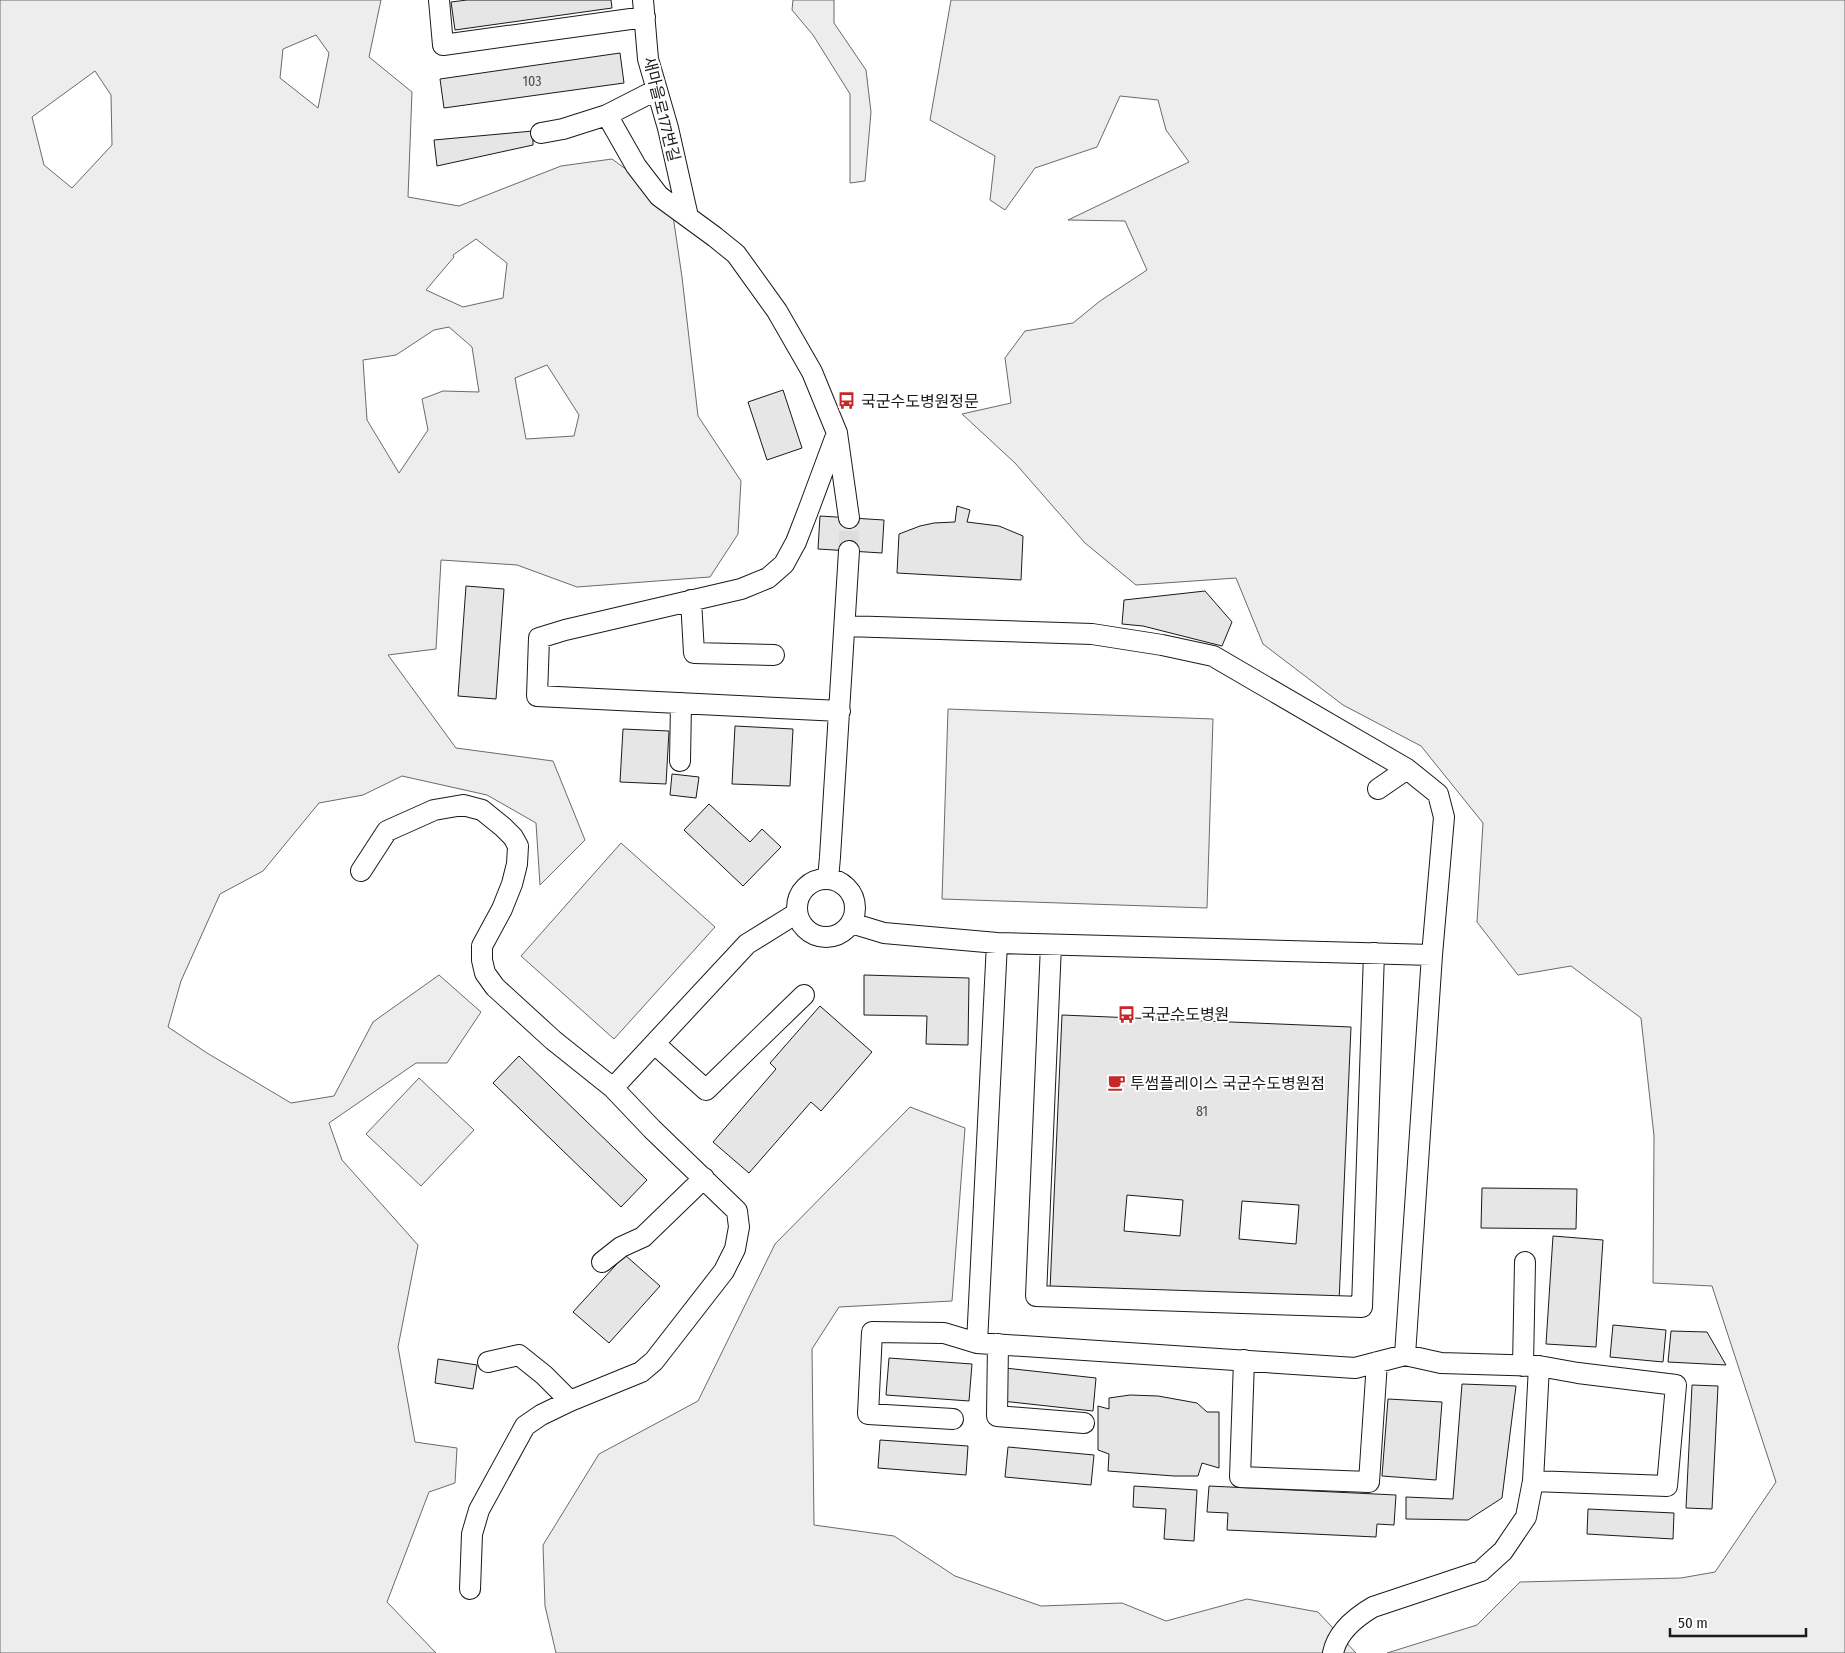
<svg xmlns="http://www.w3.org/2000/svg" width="1845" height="1653" font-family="'Fira Sans Condensed','Noto Sans KR',sans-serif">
	<rect width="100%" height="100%" fill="#fff"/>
	<path fill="#ededed" stroke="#6a6a6a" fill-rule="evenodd" d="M0,0H381L369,57L412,92L408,197L459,206L561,166L612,159L671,202L682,277L698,416L741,481L738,534L710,577L577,587L517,565L441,560L436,649L388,655L456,748L553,761L585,840L540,885L536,823L487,795L402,776L363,795L319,803L263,871L220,894L181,981L168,1027L207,1053L291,1103L334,1096L373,1022L439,975L481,1012L447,1063H416L329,1123L342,1160L418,1245L398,1347L415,1442L457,1448L455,1483L429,1492L387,1602L436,1653H0ZM316,35L329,53L318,108L280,78L283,49ZM95,71L111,95L112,145L72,188L44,165L32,117ZM476,239L507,263L503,298L463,307L426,290L454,257L453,255ZM449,327L472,347L479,392L443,391L422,399L428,430L399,473L367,420L363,360L396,355L434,330ZM547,365L579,415L574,436L526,439L515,378Z
		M793,0H834V23L866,70L871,112L865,181L850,183V94L813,35L792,10Z
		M951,0H1845V1653H1387L1477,1625L1520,1582L1681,1578L1715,1572L1776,1482L1712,1286L1653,1283L1654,1136L1641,1018L1571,966L1518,975L1477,922L1483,823L1421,746L1343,705L1263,644L1236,578L1136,585L1085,543L1015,463L962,414L1011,403L1005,358L1025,331L1073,323L1100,301L1147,270L1125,221L1068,220L1189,162L1166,130L1158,100L1120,96L1097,147L1035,168L1005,210L990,200L995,156L930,120Z
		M948,709L1213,719L1207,908L942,899Z
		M621,843L715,927L614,1039L521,956Z
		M419,1078L474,1130L421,1186L366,1134Z
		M910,1107L965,1128L952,1301L839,1307L812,1349L814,1525L894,1536L955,1576L1041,1606L1122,1603L1166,1621L1247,1599L1318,1612L1356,1653H556L545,1606L543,1545L599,1454L698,1401L775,1244Z"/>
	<path fill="#e6e6e6" stroke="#1a1a1a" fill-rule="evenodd" d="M467,0H611L612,8L455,30L451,2Z
		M620,53L624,83L444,108L440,79Z
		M533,131V145L437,166L434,140Z
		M783,390L802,448L767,460L748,402Z
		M957,506L970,510L967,522L999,526L1023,536L1021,580L897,573L899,534L920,526L934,523L955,522Z
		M820,516L884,520L882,553L818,549Z
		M466,586L504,589L496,699L458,696Z
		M1205,591L1232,622L1222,646L1143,626L1122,624L1124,600Z
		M735,726L793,729L790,786L732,784Z
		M623,729L669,731L666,784L620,782Z
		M672,774L699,777L696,798L670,795Z
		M709,804L750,842L762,829L781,847L743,886L684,830Z
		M864,975L969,978L968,1045L926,1044L927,1016L864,1015Z
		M820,1006L872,1052L821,1111L811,1102L749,1173L713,1142L776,1069L770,1063Z
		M1062,1015L1351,1027L1339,1302L1050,1290ZM1127,1195L1183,1200L1180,1236L1124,1231ZM1242,1201L1299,1205L1296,1244L1239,1239Z
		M519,1056L647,1180L621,1207L493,1083Z
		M1482,1188L1577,1189L1576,1229L1481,1228Z
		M1553,1236L1603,1240L1596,1347L1546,1344Z
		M625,1255L660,1286L609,1343L573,1312Z
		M1613,1325L1666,1330L1663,1362L1610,1357Z
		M1671,1331L1707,1332L1726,1365L1668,1362Z
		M889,1358L972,1364L969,1401L886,1395Z
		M438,1359L477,1365L473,1389L435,1383Z
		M1005,1368L1096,1378L1093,1411L1002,1401Z
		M1462,1384L1516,1386L1502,1498L1468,1520L1406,1519V1497L1453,1499Z
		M1692,1385L1718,1386L1712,1509L1686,1508Z
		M1130,1395L1158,1396L1197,1403L1207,1412H1219V1468L1202,1463L1198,1476H1174L1108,1471L1109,1454L1098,1450V1406L1109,1409V1398Z
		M1388,1399L1442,1402L1436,1480L1382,1476Z
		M880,1440L968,1446L966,1475L878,1468Z
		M1008,1447L1094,1455L1091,1485L1005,1477Z
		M1134,1486L1197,1490L1194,1541L1164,1539L1166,1509L1133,1507Z
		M1209,1486L1396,1495L1394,1525L1377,1524L1376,1537L1227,1530L1228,1513L1207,1512Z
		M1588,1509L1674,1513L1673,1539L1587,1534Z"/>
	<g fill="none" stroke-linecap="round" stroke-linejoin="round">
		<path stroke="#ddd" stroke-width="20" stroke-dasharray="20 10" stroke-linecap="butt" d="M849,551V518"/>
		<defs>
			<path id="minor" d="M439,0L443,45L645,17
				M643,0L648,59L668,128L688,217
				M607,115L636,166L659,196L715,237L736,254L777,311L812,372L837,433L849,518
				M541,133L563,129L607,115L656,90
				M837,433L808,511L796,542L784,564L768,578L741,589L565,630L539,638L537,696L840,711
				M691,600L694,653L774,655
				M845,626L1092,634L1162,645L1213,656L1407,769L1438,794L1444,817L1432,955
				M680,761L681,703
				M1378,789L1407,769
				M361,871L387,831L434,810L463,805L482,810L503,827L513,837L518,846L517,864L512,884L502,909L482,946V960L485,973L495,987L553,1040L613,1088
				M828,879L830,857L849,551
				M797 908a29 29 0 1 1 58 0a29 29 0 1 1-58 0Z
				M851,923L884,933L997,943L977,1343L1355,1368L1405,1355L1432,955L997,943
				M1051,945L1036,1296L1362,1307L1374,953
				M655,1044L706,1090L804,995
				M602,1262L621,1247L643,1237L704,1178
				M998,1344L997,1416L1084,1423
				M1244,1360L1240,1477L1369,1482L1377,1362
				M488,1362L519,1355L544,1375L570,1401
				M1523,1366L1525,1262
				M953,1419L868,1414L872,1332L944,1333L977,1343
				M1533,1481L1667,1486L1676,1385L1578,1373L1539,1366
				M470,1589L472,1534L479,1510L525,1426L541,1415L570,1401L641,1372L654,1361L724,1271L735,1249L739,1227L737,1211L652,1129L613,1088L747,944L797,913
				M1333,1653C1337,1633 1356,1617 1373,1607L1481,1571L1503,1551L1526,1517L1533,1481L1539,1366L1441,1363L1405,1355"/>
		</defs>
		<use href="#minor" stroke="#1a1a1a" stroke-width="22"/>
		<use href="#minor" stroke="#fff" stroke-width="20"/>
	</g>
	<defs>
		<symbol id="bus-bare" viewBox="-9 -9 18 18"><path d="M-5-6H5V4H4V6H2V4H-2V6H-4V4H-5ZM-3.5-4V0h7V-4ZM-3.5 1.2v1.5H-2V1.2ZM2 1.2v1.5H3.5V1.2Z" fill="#c62828" stroke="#fff" stroke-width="2.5" paint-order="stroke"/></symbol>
		<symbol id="cafe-bare" viewBox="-9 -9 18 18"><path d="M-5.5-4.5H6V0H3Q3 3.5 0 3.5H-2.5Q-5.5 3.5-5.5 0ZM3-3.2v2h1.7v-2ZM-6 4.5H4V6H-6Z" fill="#c62828" stroke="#fff" stroke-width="2.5" paint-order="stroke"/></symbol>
	</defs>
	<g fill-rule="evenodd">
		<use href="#bus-bare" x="834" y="388" width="25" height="25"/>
		<use href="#bus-bare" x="1114" y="1002" width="25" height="25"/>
		<use href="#cafe-bare" x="1104" y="1070" width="25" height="25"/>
	</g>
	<g text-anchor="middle" stroke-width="4" stroke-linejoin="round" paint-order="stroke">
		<g font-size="14" fill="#4d4d4d">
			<text x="532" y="86">103</text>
			<text x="1202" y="1116">81</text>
		</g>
		<g font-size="16" fill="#1a1a1a" stroke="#fff">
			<text transform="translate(662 109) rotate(76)" y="6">새마을로177번길</text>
		</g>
		<g font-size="16" fill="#1a1a1a" stroke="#fff" text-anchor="start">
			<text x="861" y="407">국군수도병원정문</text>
			<text x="1141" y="1020">국군수도병원</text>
			<text x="1130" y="1089">투썸플레이스 국군수도병원점</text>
		</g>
	</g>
	<path d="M1670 1628v8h136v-8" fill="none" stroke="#1a1a1a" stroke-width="2.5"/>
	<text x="1678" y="1628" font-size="15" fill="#1a1a1a" stroke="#ffffff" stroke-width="4" paint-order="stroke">50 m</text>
</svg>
